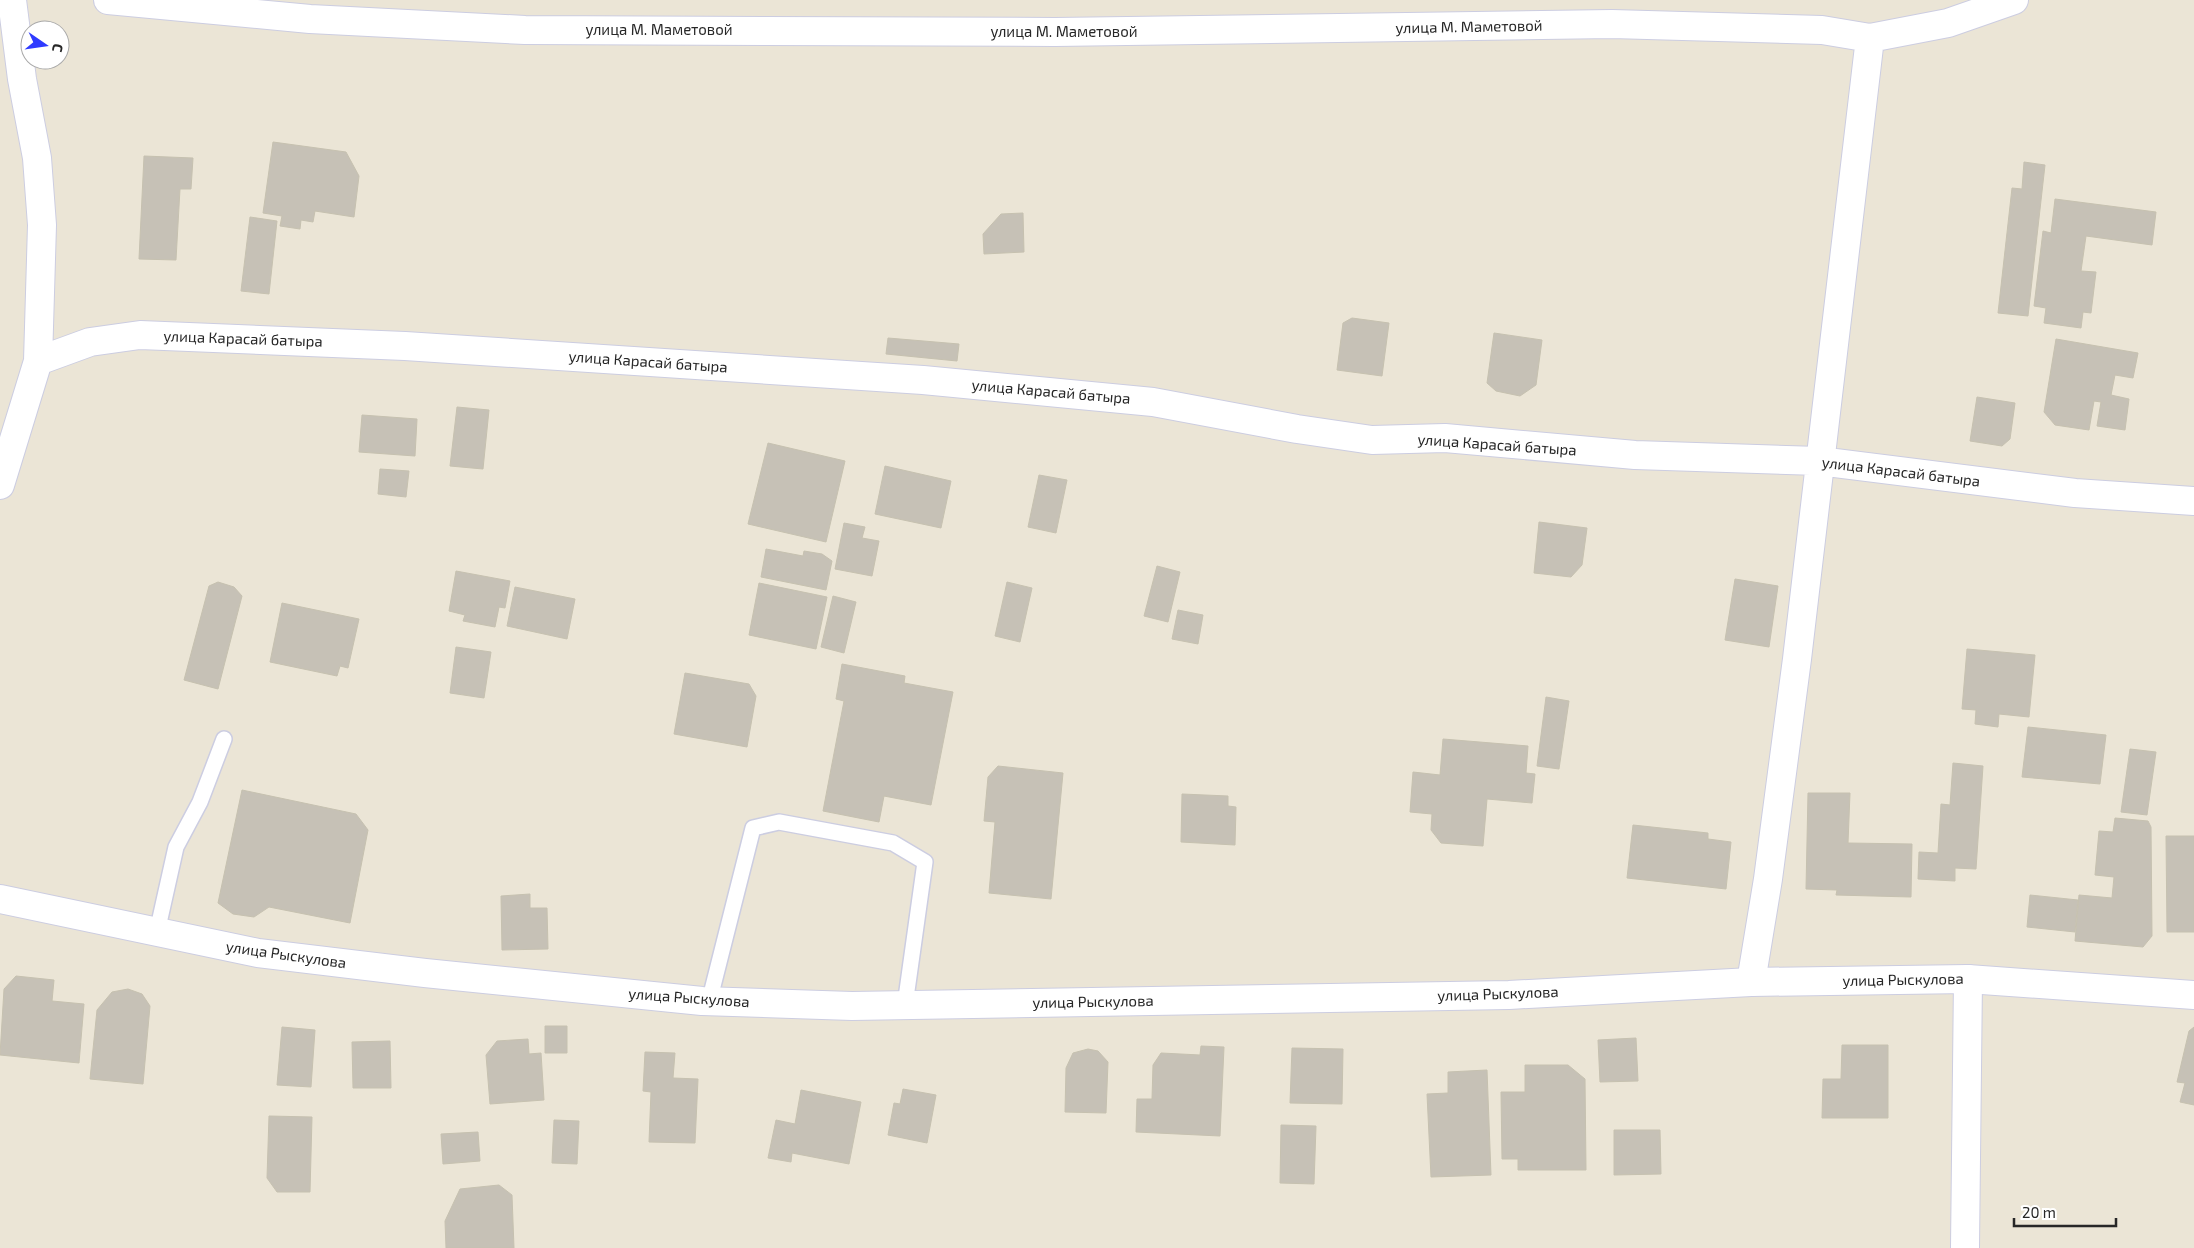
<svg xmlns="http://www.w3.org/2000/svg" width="2194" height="1248" font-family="'Exo 2',sans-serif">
	<rect width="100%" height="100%" fill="#ebe5d6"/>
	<path fill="#c6c1b6" stroke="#c6c1b0" d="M273,142L346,152L359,176L354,217L315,211L313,222L301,220L300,229L280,226L282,216L263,213Z
		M144,156L193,158L191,189H180L176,260L139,259Z
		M2024,162L2045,165L2028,316L1998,313L2012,188L2022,189Z
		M2055,199L2156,212L2152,245L2086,236L2081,271L2096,272L2091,313L2083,312L2081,328L2044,323L2046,308L2034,306L2043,231L2051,233Z
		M1023,213L1024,252L984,254L983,234L1001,214Z
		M250,217L277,221L269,294L241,291Z
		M1352,318L1389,323L1382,376L1337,370L1343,323Z
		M1494,333L1542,340L1536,385L1520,396L1496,391L1487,383Z
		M888,338L959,344L957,361L886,354Z
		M2056,339L2138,353L2133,378L2115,375L2111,395L2129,399L2125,430L2097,426L2101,402L2094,401L2089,430L2055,425L2044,412Z
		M1977,397L2015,403L2010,439L2002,446L1970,441Z
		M457,407L489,410L483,469L450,466Z
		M362,415L417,419L415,456L359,452Z
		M768,443L845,461L826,542L748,524Z
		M885,466L951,481L941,528L875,514Z
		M380,469L409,471L406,497L378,494Z
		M1039,475L1067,480L1056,533L1028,527Z
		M1539,522L1587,528L1582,565L1571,577L1534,573Z
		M844,523L865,527L862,538L879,541L872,576L835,569Z
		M766,549L803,556L804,551L822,554L832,561L826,590L761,577Z
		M1157,566L1180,572L1168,622L1144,616Z
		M456,571L510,581L505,608L499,607L495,627L463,621L465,615L449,611Z
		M1735,579L1778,586L1769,647L1725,640Z
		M218,582L234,587L242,596L218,689L184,680L209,586Z
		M1007,582L1032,588L1020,642L995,636Z
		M759,583L827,597L816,649L749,635Z
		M515,587L575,599L567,639L507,626Z
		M833,596L856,602L844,653L821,647Z
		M282,603L359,619L348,668L340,666L337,676L270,662Z
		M1178,610L1203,615L1198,644L1172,639Z
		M456,647L491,652L484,698L450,693Z
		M1967,649L2035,655L2029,717L1999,714L1998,727L1975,724L1976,710L1962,709Z
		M842,664L905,676L904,683L953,692L931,805L884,796L879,822L823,811L844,701L836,699Z
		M685,673L749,684L756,696L747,747L674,734Z
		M1546,697L1569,701L1559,769L1537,766Z
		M2028,727L2106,735L2100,784L2022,777Z
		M1443,739L1528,746L1526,773L1535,774L1532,803L1487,799L1483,846L1441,843L1431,830L1432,814L1410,812L1413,772L1440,775Z
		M2130,749L2156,752L2147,815L2121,812Z
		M1953,763L1983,766L1976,869L1955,868V881L1918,879L1919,852L1938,853L1941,804L1950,805Z
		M998,766L1063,773L1051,899L989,893L995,822L984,821L988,777Z
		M242,790L356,814L368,830L350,923L269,907L254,917L233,914L218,903Z
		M1808,793H1850L1848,843L1912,844L1911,897L1836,895L1837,890L1806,889Z
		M1182,794L1228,796V806L1236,807L1235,845L1181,842Z
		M2115,818L2148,821L2151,827L2152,936L2143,947L2075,941L2079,895L2112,898L2114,877L2095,875L2099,831L2113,832Z
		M1633,825L1708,833V839L1731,842L1726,889L1627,878Z
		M2166,836H2194V932H2167Z
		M530,894V908H547L548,949L502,950L501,896Z
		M2030,895L2078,900L2075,932L2027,927Z
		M16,976L54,980L52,1001L84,1004L79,1063L0,1055L4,989Z
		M128,989L142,994L150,1006L143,1084L90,1079L97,1010L112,992Z
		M545,1026H567V1053H545Z
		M282,1027L315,1030L311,1087L277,1085Z
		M2194,1027V1105L2180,1102L2185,1083L2177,1082L2189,1031Z
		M1636,1038L1638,1081L1600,1082L1598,1040Z
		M528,1039L529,1054L541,1053L544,1100L490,1104L486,1055L497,1041Z
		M390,1041L391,1088H353L352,1042Z
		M1842,1045H1888V1118H1822L1823,1079H1841Z
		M1201,1046L1224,1047L1220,1136L1136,1132L1137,1099H1152L1153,1065L1161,1053L1200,1055Z
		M1292,1048L1343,1049L1342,1104L1290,1103Z
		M1088,1049L1098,1051L1108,1062L1106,1113L1065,1112L1066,1068L1073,1053Z
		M645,1052L675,1053L673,1078L698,1079L695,1143L649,1142L651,1092L643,1091Z
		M1525,1065H1568L1585,1079L1586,1170H1518V1159H1502L1501,1092H1525Z
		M1487,1070L1491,1175L1431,1177L1427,1094L1448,1093V1072Z
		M903,1089L936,1095L927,1143L888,1135L894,1103L900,1104Z
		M801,1090L861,1102L849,1164L792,1153L791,1162L768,1158L776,1120L795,1124Z
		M269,1116L312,1117L310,1192H277L267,1178Z
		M554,1120L579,1121L577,1164L552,1163Z
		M1281,1125L1316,1126L1314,1184L1280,1183Z
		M1614,1130H1660L1661,1174L1614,1175Z
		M478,1132L480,1161L443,1164L441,1134Z
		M499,1185L512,1195L514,1248H446L445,1221L460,1189Z"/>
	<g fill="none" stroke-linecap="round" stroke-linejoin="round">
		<defs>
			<path id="service" d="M157,932L176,847L200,802L224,739
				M709,1002L753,828L779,822L893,843L925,862L905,1005"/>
			<path id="minor" d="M108,0L310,19L525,30L1055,32L1612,24L1822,30L1870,38L1948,23L2014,0
				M38,361L90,342L140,335L405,346L923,380L1153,402L1297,429L1372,440L1445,438L1635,455L1819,461L2075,493L2194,501
				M0,485L38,361L42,225L37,158L22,79L12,0
				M1751,982L1768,879L1797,659L1870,38
				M1965,1248L1968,979"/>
			<path id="tertiary" d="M0,899L258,953L425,973L702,1001L852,1006L1509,995L1751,982L1968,979L2194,995"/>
		</defs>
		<use href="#service" stroke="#cccde1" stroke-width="18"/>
		<use href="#minor" stroke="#cccde1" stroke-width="30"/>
		<use href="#tertiary" stroke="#cccde1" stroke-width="30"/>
		<use href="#service" stroke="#fff" stroke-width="15"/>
		<use href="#minor" stroke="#fff" stroke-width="28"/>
		<use href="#tertiary" stroke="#fff" stroke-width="28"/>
	</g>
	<g text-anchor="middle" stroke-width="4" stroke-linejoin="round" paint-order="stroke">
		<g font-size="15" fill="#272727" stroke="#fff">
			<text transform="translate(1469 27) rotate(-1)" y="5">улица М. Маметовой</text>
			<text x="659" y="35">улица М. Маметовой</text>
			<text x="1064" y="37">улица М. Маметовой</text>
			<text transform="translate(243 339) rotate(2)" y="5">улица Карасай батыра</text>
			<text transform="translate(648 362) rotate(4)" y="5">улица Карасай батыра</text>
			<text transform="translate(1051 392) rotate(5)" y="5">улица Карасай батыра</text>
			<text transform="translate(1497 445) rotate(4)" y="5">улица Карасай батыра</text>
			<text transform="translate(1901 472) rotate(7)" y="5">улица Карасай батыра</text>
			<text transform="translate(286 955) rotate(8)" y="5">улица Рыскулова</text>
			<text transform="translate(1903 980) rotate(-1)" y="5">улица Рыскулова</text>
			<text transform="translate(1498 994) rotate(-2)" y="5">улица Рыскулова</text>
			<text transform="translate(689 998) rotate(4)" y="5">улица Рыскулова</text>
			<text transform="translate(1093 1002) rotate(-1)" y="5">улица Рыскулова</text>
		</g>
	</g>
	<g transform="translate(45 45) rotate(103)"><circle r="24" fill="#ffffff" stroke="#a9a9a9"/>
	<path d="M0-4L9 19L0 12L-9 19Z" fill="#2f3bff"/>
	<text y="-8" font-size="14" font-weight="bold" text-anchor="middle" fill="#272727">С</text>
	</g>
	<path d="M2014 1218v8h102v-8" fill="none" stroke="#272727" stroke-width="2.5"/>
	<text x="2022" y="1218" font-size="15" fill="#272727" stroke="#ffffff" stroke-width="4" paint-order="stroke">20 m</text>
</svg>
